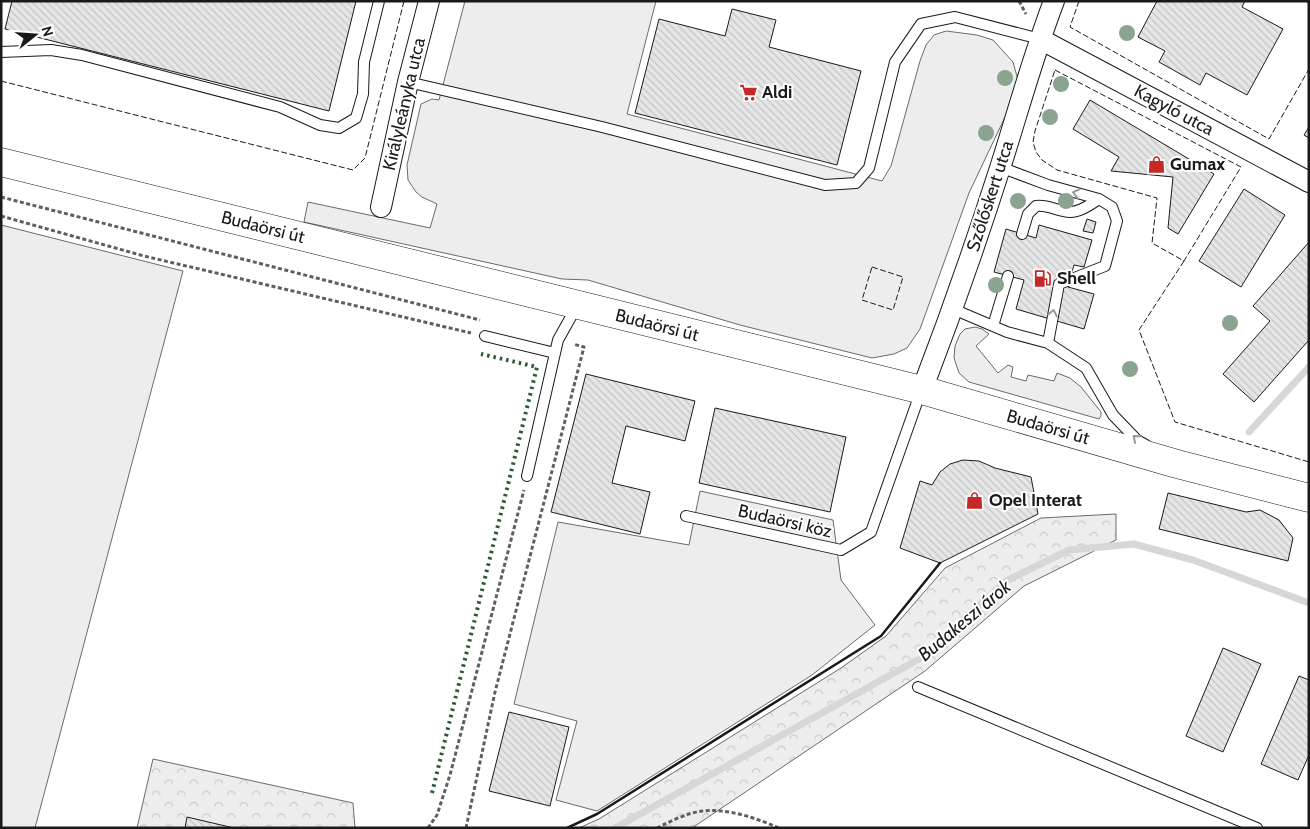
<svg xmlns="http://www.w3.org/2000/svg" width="1310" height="829" font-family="Cabin,sans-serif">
	<defs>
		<pattern id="forest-crowns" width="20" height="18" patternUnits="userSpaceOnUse" patternTransform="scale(1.25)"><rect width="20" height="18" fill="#ededed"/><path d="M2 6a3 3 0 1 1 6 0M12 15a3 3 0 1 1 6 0" fill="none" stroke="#cbcbcb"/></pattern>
		<pattern id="building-back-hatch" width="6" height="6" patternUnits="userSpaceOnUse" patternTransform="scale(1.25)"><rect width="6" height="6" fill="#e6e6e6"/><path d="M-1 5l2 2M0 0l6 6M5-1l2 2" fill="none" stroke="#c5c5c5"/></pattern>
	</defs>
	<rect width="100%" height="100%" fill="#fff"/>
	<path fill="#ededed" stroke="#6a6a6a" d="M465,1H656L627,114L882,181L891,166L920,61L926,45L934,35L946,31L977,35L993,40L1013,62L1018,80L1014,98L969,193L920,329L907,348L894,354L872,358L740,325L588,280L562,279L304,222L308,202L430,228L437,204L422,197L416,192L408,180L407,165L421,104L432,99L439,100Z
		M1,225L183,271L35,828H1Z
		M975,327L982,329L989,334L976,346L998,373L1008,365L1013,367L1011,377L1026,381L1028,375L1054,381L1057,373L1070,378L1081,387L1101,412V416L1099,419L969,382L959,373L954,358L955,346L960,334L965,329Z
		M700,491L833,520L841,580L875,625L812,675L597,811L556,800L577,721L514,704L558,522L689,545Z"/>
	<path fill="url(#forest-crowns)" stroke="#6a6a6a" d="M1116,514V540L1024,586L925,671L692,828H579L599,819L841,668L886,636L945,568L1041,518Z
		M153,759L353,803L355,828H137Z"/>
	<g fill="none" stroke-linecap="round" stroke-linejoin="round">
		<path stroke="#d7d7d7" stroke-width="7" d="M1249,432L1309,367
			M615,828L921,658L1006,581L1069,550L1134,544L1193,560L1309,603"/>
	</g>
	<path fill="url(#building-back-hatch)" stroke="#1a1a1a" d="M12,1H356L329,111L5,29Z
		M1157,1H1245L1242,7L1283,29L1247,95L1206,73L1200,85L1159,62L1165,51L1138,37Z
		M732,9L776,20L769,47L861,71L837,165L635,113L659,19L725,36Z
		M1090,100L1214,174L1178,234L1168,228L1173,177L1111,171L1119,157L1073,129Z
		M1309,127V138L1304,135Z
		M1244,189L1285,215L1241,287L1199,261Z
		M1087,219L1096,222L1093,233L1083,231Z
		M1039,225L1092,240L1084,267L1074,265L1068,287L1094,294L1084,329L1016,309L1024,280L994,272L1006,229L1036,238Z
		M1309,242V340L1254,402L1223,374L1270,321L1253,306Z
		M586,374L695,401L685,441L626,426L612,483L650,492L640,534L551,512Z
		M715,408L846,437L830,512L699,483Z
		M963,460L979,461L995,468L1031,477L1038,514L940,563L900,548L920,481L932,485L940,472L950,464Z
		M1168,493L1246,512L1260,510L1279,520L1293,538L1288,561L1159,529Z
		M1223,648L1261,664L1223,752L1186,736Z
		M1299,676L1309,680V755L1298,780L1261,764Z
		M509,712L569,727L550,806L489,791Z
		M187,817L234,828H185Z"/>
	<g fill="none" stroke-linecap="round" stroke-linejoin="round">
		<defs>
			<path id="service" d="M1,52L51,50L82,55L280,107L320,125L339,128L356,118L363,94L364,62L379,1
				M408,82L602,127L825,185L856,183L869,168L895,62L921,24L955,17L1040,39
				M1000,167L1048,185L1099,199L1112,207L1117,221L1105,266L1059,284L1048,343L1086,368L1113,415L1137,440L1146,445
				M1022,234L1028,214L1036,206C1048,204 1058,212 1070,212C1081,212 1091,204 1099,199
				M953,309L1007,332L1048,343
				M993,326L1008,276
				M485,336L555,353
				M527,476L558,340L577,306
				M686,516L841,550L871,532L921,391
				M918,687L1257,828"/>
			<path id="minor" d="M1040,39L1309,182
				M381,207L408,82L429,1
				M922,390C950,317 976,243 1000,168C1018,112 1033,56 1054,1"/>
			<path id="secondary" d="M1,162L922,390L1177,464L1309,498"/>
		</defs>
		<use href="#service" stroke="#1a1a1a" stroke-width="12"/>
		<use href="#minor" stroke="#1a1a1a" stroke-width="22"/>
		<use href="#secondary" stroke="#1a1a1a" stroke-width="29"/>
		<path stroke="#5f5f5f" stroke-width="3" stroke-dasharray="4 2.5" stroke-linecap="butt" d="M1019,1L1026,14
			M1,197L480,320
			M1,216L144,256L471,333
			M428,828L437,815L450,775L524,490
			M466,828L495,692L584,347L573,344
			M657,828C671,821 687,813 702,811C727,808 756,818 779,828"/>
		<use href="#service" stroke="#fff" stroke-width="10"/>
		<use href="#minor" stroke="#fff" stroke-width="20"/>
		<use href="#secondary" stroke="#fff" stroke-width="28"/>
		<path stroke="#2b5a34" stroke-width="4" stroke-dasharray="2.5 4" stroke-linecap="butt" d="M432,793L537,367L481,354"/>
		<path stroke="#1a1a1a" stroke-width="1" stroke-dasharray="6 2.5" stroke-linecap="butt" d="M1079,1L1070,27L1269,139L1309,69
			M1305,1L1309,3
			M1055,70L1241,167L1184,261L1152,243L1157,198L1057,170L1042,160L1036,152L1033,142L1035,131Z
			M1,81L353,170L365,158L404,1
			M1184,261L1139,330L1175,422L1309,462
			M872,267L903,277L893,310L862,300Z"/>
		<path stroke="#1a1a1a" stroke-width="2.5" d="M567,828L597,814L881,636L940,563"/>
	</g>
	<g fill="#8aa48f">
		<circle cx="1127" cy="33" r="8"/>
		<circle cx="1005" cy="78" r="8"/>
		<circle cx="1061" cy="84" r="8"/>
		<circle cx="1050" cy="117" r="8"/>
		<circle cx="986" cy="133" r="8"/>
		<circle cx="1018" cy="201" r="8"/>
		<circle cx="1066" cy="201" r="8"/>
		<circle cx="996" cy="285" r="8"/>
		<circle cx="1230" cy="323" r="8"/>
		<circle cx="1130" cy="369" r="8"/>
	</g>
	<defs><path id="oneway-chevron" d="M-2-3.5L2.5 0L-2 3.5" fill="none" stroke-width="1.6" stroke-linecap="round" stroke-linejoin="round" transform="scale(1.25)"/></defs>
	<g stroke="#989898">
		<use href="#oneway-chevron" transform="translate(1076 193) rotate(-166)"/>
		<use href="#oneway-chevron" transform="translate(1053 313) rotate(-78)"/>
		<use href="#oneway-chevron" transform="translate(1136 438) rotate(-140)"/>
	</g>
	<defs>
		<symbol id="supermarket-bare" viewBox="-9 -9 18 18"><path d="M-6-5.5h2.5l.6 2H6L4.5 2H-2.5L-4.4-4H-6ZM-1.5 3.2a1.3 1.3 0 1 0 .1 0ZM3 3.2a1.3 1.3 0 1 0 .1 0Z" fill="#c62828" stroke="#fff" stroke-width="2.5" paint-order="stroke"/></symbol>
		<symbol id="shop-bare" viewBox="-9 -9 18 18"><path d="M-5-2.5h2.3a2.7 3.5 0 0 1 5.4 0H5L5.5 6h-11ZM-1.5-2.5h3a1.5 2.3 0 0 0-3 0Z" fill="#c62828" stroke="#fff" stroke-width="2.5" paint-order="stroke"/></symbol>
		<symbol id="fuel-bare" viewBox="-9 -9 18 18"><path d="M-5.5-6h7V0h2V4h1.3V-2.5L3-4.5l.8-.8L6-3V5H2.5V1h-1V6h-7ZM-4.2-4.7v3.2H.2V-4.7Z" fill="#c62828" stroke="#fff" stroke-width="2.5" paint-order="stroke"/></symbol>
	</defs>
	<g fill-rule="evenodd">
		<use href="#supermarket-bare" x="736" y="80" width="25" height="25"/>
		<use href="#shop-bare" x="1144" y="152" width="25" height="25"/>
		<use href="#fuel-bare" x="1030" y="266" width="25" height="25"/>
		<use href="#shop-bare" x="962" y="488" width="25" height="25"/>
	</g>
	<g text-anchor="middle" stroke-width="4" stroke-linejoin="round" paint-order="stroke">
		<g font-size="18" font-weight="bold" fill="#1a1a1a" stroke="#fff" text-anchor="start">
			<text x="762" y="98">Aldi</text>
			<text x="1170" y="170">Gumax</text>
			<text x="1057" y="284">Shell</text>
			<text x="989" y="506">Opel Interat</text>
		</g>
		<g font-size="18" fill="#1a1a1a" stroke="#fff">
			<text transform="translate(404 104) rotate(-77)" y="6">Királyleányka utca</text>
			<text transform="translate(1174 110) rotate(28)" y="6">Kagyló utca</text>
			<text transform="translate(990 196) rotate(-72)" y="6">Szőlőskert utca</text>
			<text transform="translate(263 227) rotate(14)" y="6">Budaörsi út</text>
			<text transform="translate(657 325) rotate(14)" y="6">Budaörsi út</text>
			<text transform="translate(1048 427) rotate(16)" y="6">Budaörsi út</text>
			<text transform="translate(785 521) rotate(13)" y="6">Budaörsi köz</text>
		</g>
		<g font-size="19" font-style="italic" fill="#1a1a1a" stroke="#fff">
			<text transform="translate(964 620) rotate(-40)" y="7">Budakeszi árok</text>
		</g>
	</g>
	<rect width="1310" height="829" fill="none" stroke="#1a1a1a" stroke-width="5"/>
	<g transform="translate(35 35) rotate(73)" stroke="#ffffff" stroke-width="4" paint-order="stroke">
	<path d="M0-4L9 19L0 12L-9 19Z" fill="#1a1a1a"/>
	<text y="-8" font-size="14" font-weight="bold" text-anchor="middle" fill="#1a1a1a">N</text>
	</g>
</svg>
